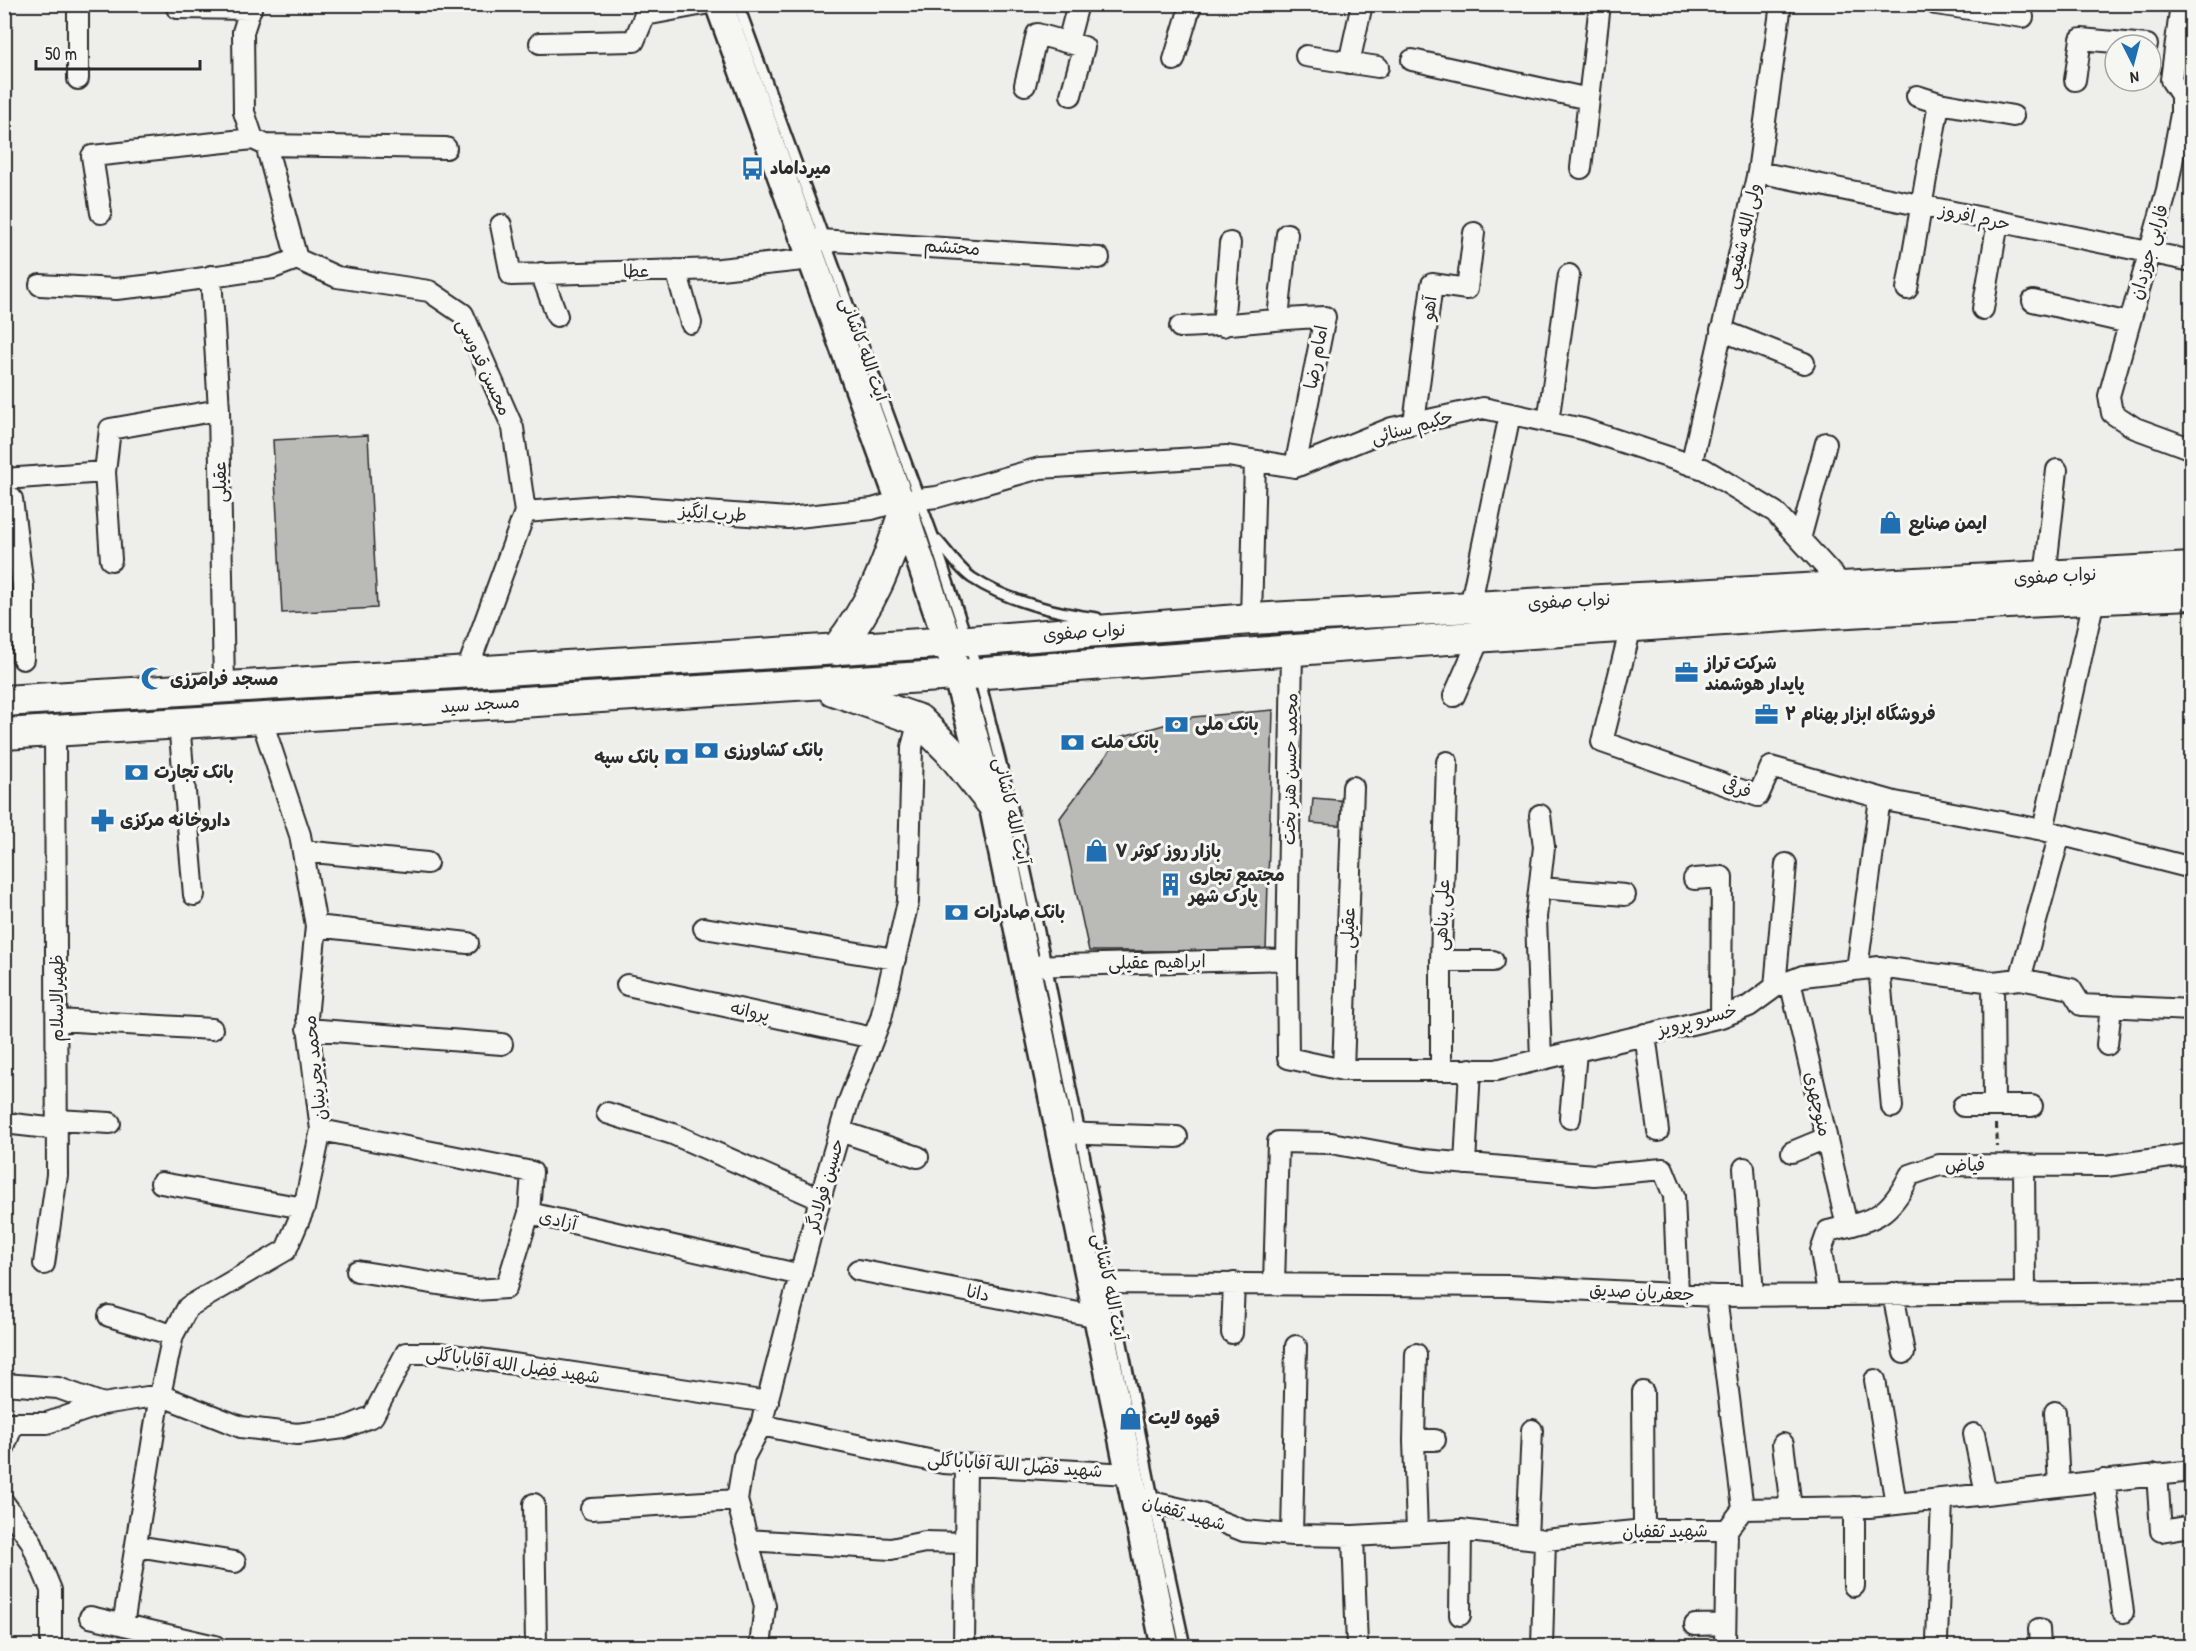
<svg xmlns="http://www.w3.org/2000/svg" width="2196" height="1651" font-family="'Patrick Hand','Playpen Sans Arabic',sans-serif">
	<rect width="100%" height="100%" fill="#eeeeea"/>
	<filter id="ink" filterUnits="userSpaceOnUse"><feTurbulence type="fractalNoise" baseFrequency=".0167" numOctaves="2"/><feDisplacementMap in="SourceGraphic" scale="12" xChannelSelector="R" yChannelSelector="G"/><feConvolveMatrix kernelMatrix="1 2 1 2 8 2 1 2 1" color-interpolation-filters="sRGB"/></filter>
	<g filter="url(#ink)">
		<path fill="#babab7" stroke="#2b2b2b" stroke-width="1.5" d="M368,435L377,608L282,613L273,440Z
			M1273,710L1266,951H1089L1060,818L1120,737L1193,717Z
			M1313,798L1349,801L1347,826L1311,823Z"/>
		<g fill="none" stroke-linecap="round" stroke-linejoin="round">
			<defs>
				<path id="service" d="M738,4L933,536L978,673L1011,803L1046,964L1154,1503L1185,1646
					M937,540C948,552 959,569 972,578C1007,601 1056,613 1097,618"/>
				<path id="minor" d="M252,4L243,32L244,112L253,139L266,145L297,259L337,277L429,291L463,314L513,428L525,512L466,673
					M1936,4L2023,17
					M2181,4L2171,80L2181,95V114L2167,190L2109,396L2112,413L2135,428L2192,449
					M177,8L251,9
					M1068,42L1078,4
					M540,43L634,41L645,15L704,4
					M1306,56L1378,67
					M1174,60L1191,4
					M1412,60L1589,99
					M1349,63L1362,4
					M78,79V4
					M2075,80L2081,39L2147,45
					M1025,85L1037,34L1084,47L1071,95
					M1917,96L1939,103L2013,116
					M266,145L446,148
					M1581,168L1600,4
					M1758,172L2192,261
					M101,213L92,156L253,139
					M501,225L511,275L720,269L812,259
					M804,239L1099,258
					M676,270L691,323
					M541,273L557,316
					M211,276L219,410L224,687
					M40,285L116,289L163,284L273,268L297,259
					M1907,289L1939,103
					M2033,301L2129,323
					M1983,309L1998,222
					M1278,318L1287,234
					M1223,326L1230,243
					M1180,327C1229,326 1276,318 1325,317L1295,467
					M1721,330L1804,363
					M1548,422L1569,275
					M1414,423L1432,284L1467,289L1474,233
					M1691,465L1758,172L1781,4
					M4,479L105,472
					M4,491L12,499L23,587V659
					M525,512L611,505L788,518L872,509L900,501L937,497L1040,468L1227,456L1295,467L1392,428L1483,408L1583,429L1704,469L1775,512L1844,587
					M1800,539L1826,443
					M111,560L105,472L110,429L219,410
					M2045,577L2057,470
					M1470,607L1510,414
					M1251,619L1255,461
					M1631,627L1602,742L1758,796L1771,767L1895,802L2043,830L2192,868
					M1292,650L1287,959L1288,1058L1343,1070H1496L1721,1017L1749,1006L1775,987L1803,976L1879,967L1993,982L2020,979L2071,989L2081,1005L2192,1010
					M1454,696L1480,637
					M179,723L194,895
					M1540,815L1544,847L1536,917L1541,1060
					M2043,830L2094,599
					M303,851L427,863
					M1694,879L1722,877L1721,1017
					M1541,888L1625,895
					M316,926L468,943
					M704,928L895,959
					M1441,961H1493
					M1027,966L1287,959
					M1879,967L1892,1107
					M1857,969L1880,798
					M2020,979L2060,834
					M1790,981L1847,1226
					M1993,982L1994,1106
					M627,985L873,1038
					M1775,987L1786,864
					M58,1020L212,1029
					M307,1029L502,1044
					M1645,1034L1658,1131
					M2107,1045L2111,1006
					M1441,1069V961L1447,762
					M1343,1070L1353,787
					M1963,1106H2032
					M607,1113L673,1134L820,1199
					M1570,1118L1576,1052
					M57,1120L110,1123
					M4,1123L57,1129
					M321,1130L532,1172L529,1213L801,1275
					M840,1131L918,1157
					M1060,1133L1177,1137
					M1792,1152L1826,1138
					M1465,1164L1470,1069
					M2024,1165L2025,1293
					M1744,1168L1753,1295
					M161,1183L304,1208
					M44,1264L57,1175L55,731
					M858,1270L1099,1317
					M357,1271L475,1290L506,1288L529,1213
					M1093,1283L1509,1286L1716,1296L2192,1292
					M1274,1284L1278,1142L1331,1143L1424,1160L1594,1175L1663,1169L1674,1196L1678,1294
					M1893,1293L1904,1353
					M1828,1294L1821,1251L1828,1231C1873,1220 1888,1219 1910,1175L1939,1165L2106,1166L2192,1154
					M1716,1296L1743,1509
					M109,1316L173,1335
					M1232,1333L1234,1283
					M1416,1354L1414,1440L1417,1532
					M1875,1380L1896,1504
					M4,1384L58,1388L103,1404
					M1643,1392L1644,1530
					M2055,1412L2059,1485
					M4,1423H47L103,1404L160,1395L241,1427L297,1434L344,1428L373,1416L406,1353H440L768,1402
					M761,1425L943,1463L1128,1474
					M1974,1434L1986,1494
					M1414,1440H1435
					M1783,1444L1791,1508
					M4,1448L13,1424
					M2157,1474L2161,1531L2192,1526
					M2104,1480L2123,1612
					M1134,1498L1199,1513L1244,1531L1292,1535L1353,1536L1461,1530L1545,1540L1644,1530H1727L1743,1509L1869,1507L2192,1471
					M4,1503L31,1541L51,1590V1646
					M534,1504L536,1646
					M1854,1507V1586
					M591,1509L737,1500
					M1292,1535L1296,1346
					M1353,1536L1357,1646
					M1527,1538L1532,1430
					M747,1540L891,1549L925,1542L965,1543
					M137,1546L235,1562
					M1460,1615L1461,1530
					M90,1617L215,1646
					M123,1625L160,1395L173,1335L188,1307L286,1250L304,1208L321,1130L307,1018L316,926L300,835L261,718
					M1695,1625L1725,1624
					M2039,1629L2040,1646
					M1937,1641L1942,1499
					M760,1646L765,1606L737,1500L744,1457L761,1425L820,1199L847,1106L881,1018L908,902L912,747L919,720
					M964,1646L966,1465
					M1542,1646L1545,1540
					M1725,1646L1727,1530"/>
				<path id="secondary" d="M719,4L904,512L948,643L993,805L1165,1646"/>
				<path id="primary" d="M836,650C873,603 886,568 904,512
					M833,690L919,720L949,750L993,805
					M4,701L969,641L1251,619L2192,568
					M4,734L956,675C1368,645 1779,612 2192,594"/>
			</defs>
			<use href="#service" stroke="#2b2b2b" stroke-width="14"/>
			<use href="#minor" stroke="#2b2b2b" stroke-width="24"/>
			<use href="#secondary" stroke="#2b2b2b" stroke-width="32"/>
			<use href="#primary" stroke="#2b2b2b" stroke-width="34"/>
			<path stroke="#2b2b2b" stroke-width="4" stroke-dasharray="6 4.5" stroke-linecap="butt" d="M1996,1124L1997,1147"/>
			<use href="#service" stroke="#f6f6f2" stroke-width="9"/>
			<use href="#minor" stroke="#f6f6f2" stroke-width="20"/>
			<use href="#secondary" stroke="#f6f6f2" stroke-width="27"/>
			<use href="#primary" stroke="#f6f6f2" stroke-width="30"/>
		</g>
	</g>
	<defs>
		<symbol id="bus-bare" viewBox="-9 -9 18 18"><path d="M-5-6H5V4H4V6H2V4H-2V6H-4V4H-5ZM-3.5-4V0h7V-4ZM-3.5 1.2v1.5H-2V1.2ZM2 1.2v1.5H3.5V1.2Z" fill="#1f6fb2" stroke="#f6f6f2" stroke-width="2.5" paint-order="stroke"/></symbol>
		<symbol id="shop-bare" viewBox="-9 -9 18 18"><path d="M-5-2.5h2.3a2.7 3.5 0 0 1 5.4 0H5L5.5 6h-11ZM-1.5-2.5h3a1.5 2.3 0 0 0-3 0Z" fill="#1f6fb2" stroke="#f6f6f2" stroke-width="2.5" paint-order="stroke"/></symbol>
		<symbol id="office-bare" viewBox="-9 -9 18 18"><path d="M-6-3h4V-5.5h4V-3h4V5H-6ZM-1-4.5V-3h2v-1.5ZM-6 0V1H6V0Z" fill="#1f6fb2" stroke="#f6f6f2" stroke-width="2.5" paint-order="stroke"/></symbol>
		<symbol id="mosque-bare" viewBox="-9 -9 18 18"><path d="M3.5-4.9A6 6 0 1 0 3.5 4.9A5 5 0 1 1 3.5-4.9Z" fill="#1f6fb2" stroke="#f6f6f2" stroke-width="2.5" paint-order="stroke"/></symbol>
		<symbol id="bank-bare" viewBox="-9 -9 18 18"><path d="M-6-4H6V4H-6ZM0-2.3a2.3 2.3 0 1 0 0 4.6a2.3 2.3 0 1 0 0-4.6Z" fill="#1f6fb2" stroke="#f6f6f2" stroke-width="2.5" paint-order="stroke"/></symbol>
		<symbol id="pharmacy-bare" viewBox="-9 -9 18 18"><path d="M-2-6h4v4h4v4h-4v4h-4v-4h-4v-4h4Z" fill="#1f6fb2" stroke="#f6f6f2" stroke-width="2.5" paint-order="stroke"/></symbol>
		<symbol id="building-bare" viewBox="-9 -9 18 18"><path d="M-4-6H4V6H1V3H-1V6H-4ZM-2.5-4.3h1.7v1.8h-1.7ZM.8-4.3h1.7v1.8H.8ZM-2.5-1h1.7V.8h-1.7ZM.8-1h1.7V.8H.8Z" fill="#1f6fb2" stroke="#f6f6f2" stroke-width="2.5" paint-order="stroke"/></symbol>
	</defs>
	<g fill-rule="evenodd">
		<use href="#bus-bare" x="736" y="152" width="33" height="33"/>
		<use href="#shop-bare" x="1874" y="506" width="33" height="33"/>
		<use href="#office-bare" x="1670" y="656" width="33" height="33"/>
		<use href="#mosque-bare" x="136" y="662" width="33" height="33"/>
		<use href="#office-bare" x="1750" y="698" width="33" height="33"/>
		<use href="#bank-bare" x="1160" y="708" width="33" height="33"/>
		<use href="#bank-bare" x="1056" y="726" width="33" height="33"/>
		<use href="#bank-bare" x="690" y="734" width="33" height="33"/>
		<use href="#bank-bare" x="660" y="740" width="33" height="33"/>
		<use href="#bank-bare" x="120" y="756" width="33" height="33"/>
		<use href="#pharmacy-bare" x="86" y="804" width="33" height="33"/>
		<use href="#shop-bare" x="1080" y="834" width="33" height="33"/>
		<use href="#building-bare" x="1154" y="868" width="33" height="33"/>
		<use href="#bank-bare" x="940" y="896" width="33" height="33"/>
		<use href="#shop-bare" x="1114" y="1402" width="33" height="33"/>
	</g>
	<g text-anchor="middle" stroke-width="6" stroke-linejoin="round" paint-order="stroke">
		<g font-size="18" font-weight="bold" fill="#2b2b2b" stroke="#f6f6f2" text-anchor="start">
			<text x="770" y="174">میرداماد</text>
			<text x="1908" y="529">ایمن صنایع</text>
			<text x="1705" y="669">شرکت تراز<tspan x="1705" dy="21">پایدار هوشمند</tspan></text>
			<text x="170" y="685">مسجد فرامرزی</text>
			<text x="1785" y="720">فروشگاه ابزار بهنام ۲</text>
			<text x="1195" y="730">بانک ملی</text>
			<text x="1091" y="748">بانک ملت</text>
			<text x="724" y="756">بانک کشاورزی</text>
			<text x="659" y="763" text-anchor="end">بانک سپه</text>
			<text x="154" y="778">بانک تجارت</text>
			<text x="120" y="826">داروخانه مرکزی</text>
			<text x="1115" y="857">بازار روز کوثر ۷</text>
			<text x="1189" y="881">مجتمع تجاری<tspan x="1189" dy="21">پارک شهر</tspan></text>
			<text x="974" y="918">بانک صادرات</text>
			<text x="1148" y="1424">قهوه لایت</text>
		</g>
		<g font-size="18" fill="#2b2b2b" stroke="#f6f6f2">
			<text transform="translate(1975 217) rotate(12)" y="6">حرم افروز</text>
			<text transform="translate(1743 236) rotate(-77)" y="6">ولی الله شفیعی</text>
			<text transform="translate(952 247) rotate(4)" y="6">محتشم</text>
			<text transform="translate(2149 252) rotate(-74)" y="6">فارابی جوزدان</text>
			<text transform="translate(636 271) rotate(-1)" y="6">عطا</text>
			<text transform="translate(1429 308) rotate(-83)" y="6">آهو</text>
			<text transform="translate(864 349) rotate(70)" y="6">آیت الله کاشانی</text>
			<text transform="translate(1316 357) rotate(-80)" y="6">امام رضا</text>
			<text transform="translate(484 367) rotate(65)" y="6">محسن قدوسی</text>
			<text transform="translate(1412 427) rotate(-15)" y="6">حکیم سنائی</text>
			<text transform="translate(220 482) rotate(-91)" y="6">عقیلی</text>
			<text transform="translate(713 513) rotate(4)" y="6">طرب انگیز</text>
			<text transform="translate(2055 576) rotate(-3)" y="6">نواب صفوی</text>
			<text transform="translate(1569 601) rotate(-3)" y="6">نواب صفوی</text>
			<text transform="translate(1084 632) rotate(-4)" y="6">نواب صفوی</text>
			<text transform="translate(480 704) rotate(-4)" y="6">مسجد سید</text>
			<text transform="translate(1290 769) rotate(-89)" y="6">محمد حسن هنر بخت</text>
			<text transform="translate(1737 788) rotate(17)" y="6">فرقی</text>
			<text transform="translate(1012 811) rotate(77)" y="6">آیت الله کاشانی</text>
			<text transform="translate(1442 915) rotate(-88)" y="6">علی پناهی</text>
			<text transform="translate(1348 928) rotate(-88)" y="6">عقیلی</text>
			<text transform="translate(1157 962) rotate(-1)" y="6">ابراهیم عقیلی</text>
			<text transform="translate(57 998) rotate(-90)" y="6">ظهیرالاسلام</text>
			<text transform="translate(750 1011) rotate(12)" y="6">پروانه</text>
			<text transform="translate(1697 1020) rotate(-15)" y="6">خسرو پرویز</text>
			<text transform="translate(315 1068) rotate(-96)" y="6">محمد بحرینیان</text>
			<text transform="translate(1818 1104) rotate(77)" y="6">منوچهری</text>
			<text transform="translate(1965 1165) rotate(-1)" y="6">فیاض</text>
			<text transform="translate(825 1185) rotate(-74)" y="6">حسین فولادگر</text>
			<text transform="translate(558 1220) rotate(13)" y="6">آزادی</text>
			<text transform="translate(1110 1287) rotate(78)" y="6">آیت الله کاشانی</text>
			<text transform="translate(1642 1292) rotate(3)" y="6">جعفریان صدیق</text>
			<text transform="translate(978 1293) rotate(11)" y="6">دانا</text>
			<text transform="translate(513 1365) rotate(8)" y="6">شهید فضل الله آقاباباگلی</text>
			<text transform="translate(1015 1465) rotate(4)" y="6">شهید فضل الله آقاباباگلی</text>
			<text transform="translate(1184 1513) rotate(16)" y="6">شهید ثقفیان</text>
			<text transform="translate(1665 1531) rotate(-1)" y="6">شهید ثقفیان</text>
		</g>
	</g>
	<rect width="2196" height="1651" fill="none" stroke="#f6f6f2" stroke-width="24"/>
	<rect x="12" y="12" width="2172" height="1627" fill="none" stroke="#2b2b2b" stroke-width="2" filter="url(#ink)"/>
	<g transform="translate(2133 63) rotate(174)"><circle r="28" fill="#f6f6f2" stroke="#a5a5a2" stroke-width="1.5"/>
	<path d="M0-4.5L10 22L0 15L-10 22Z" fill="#1f6fb2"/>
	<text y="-9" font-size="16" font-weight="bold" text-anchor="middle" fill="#2b2b2b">N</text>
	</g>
	<path d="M36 60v9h164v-9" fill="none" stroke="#2b2b2b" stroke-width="3"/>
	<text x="45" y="60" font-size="18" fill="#2b2b2b" stroke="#f6f6f2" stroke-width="4.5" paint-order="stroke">50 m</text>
</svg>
